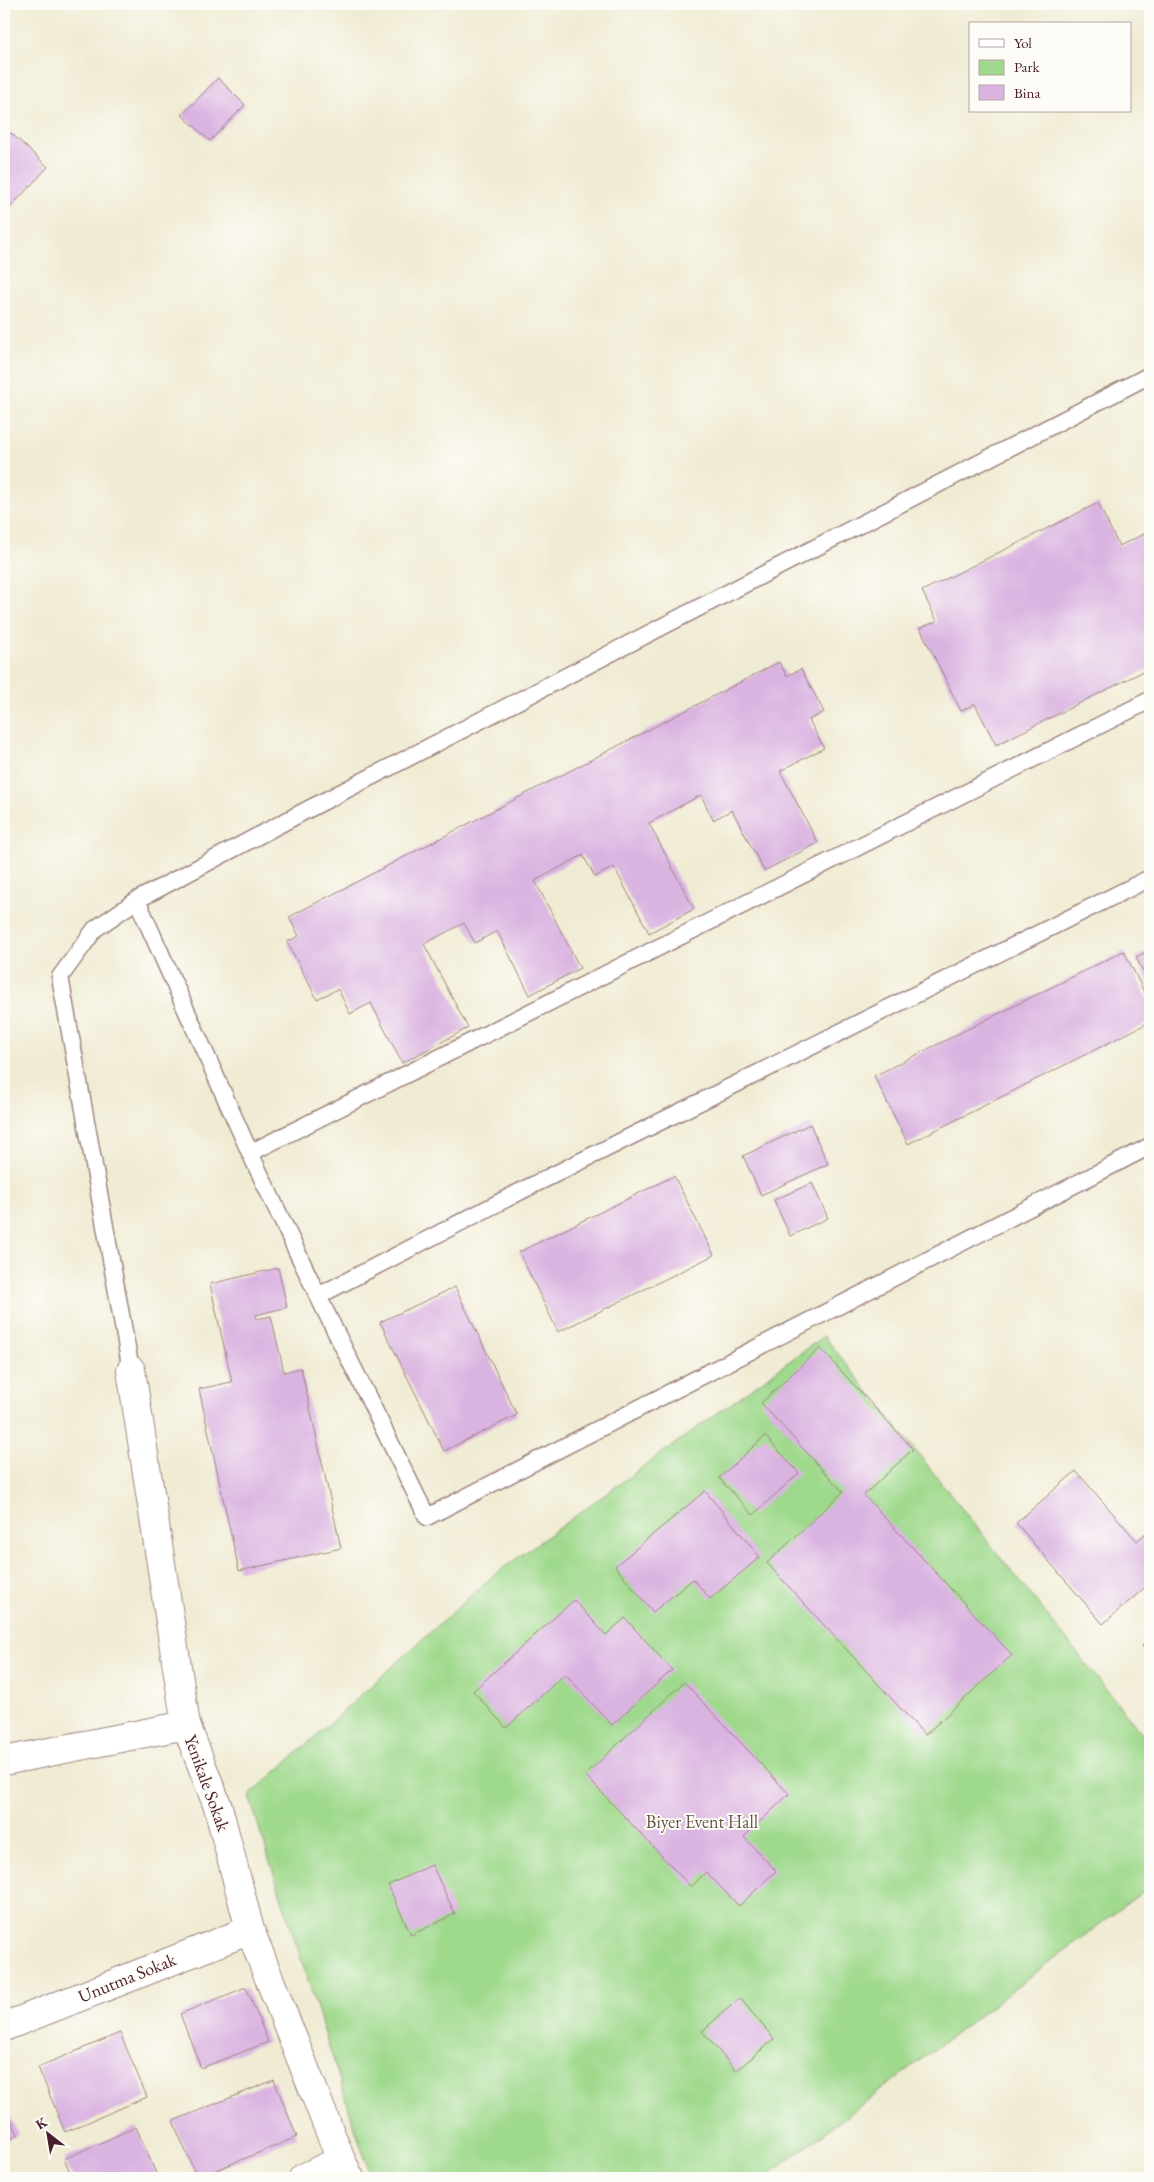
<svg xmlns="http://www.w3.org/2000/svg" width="1154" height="2182" font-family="'EB Garamond',serif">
	<rect width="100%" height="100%" fill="#fdfcf7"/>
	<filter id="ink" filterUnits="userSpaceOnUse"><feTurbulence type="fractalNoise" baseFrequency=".02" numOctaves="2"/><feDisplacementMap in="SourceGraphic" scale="10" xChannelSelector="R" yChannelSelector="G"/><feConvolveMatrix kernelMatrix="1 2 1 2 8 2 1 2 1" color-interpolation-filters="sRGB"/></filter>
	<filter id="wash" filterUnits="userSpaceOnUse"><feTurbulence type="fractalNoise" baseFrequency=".0096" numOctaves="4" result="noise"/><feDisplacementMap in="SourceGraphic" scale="20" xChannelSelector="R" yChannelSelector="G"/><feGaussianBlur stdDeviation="1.12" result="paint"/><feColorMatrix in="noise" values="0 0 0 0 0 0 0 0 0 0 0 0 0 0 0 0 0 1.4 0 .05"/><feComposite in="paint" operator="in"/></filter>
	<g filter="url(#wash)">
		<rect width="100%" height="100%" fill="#f0ebd3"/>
		<path fill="#9fd98c" stroke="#747c5c" d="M824,1336L1150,1744V1886L765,2178H371L249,1796L495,1574Z"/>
		<g id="blocks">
			<path fill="#dab4e1" d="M218,78L245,105L210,141L182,115Z
				M11,133L48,167L4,214V140Z
				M1098,503L1119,546L1146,533L1150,542V668L996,745L975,704L961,711L920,628L937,621L922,591Z
				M779,662L787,676L801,669L824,712L809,720L824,748L780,771L818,843L764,871L732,810L713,820L701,795L649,823L694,909L649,933L614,867L595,877L583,855L535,881L580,968L530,995L497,931L475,943L464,923L424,944L468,1028L402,1063L371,1003L350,1014L338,989L317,999L287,942L299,936L289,917Z
				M1150,950V986L1136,957Z
				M1124,951L1150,1004V1022L908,1144L874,1076Z
				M810,1124L828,1164L761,1195L743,1156Z
				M674,1176L714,1255L558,1332L519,1252Z
				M812,1183L828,1218L790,1236L774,1200Z
				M278,1268L287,1307L256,1315L257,1319L271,1316L284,1372L301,1368L341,1548L239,1571L199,1389L232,1382L210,1284Z
				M455,1287L517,1415L444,1451L380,1322Z
				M820,1348L913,1449L864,1495L1012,1655L925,1735L767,1563L843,1492L761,1403Z
				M765,1436L799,1473L753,1515L719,1478Z
				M1076,1471L1137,1541L1150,1529V1583L1103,1624L1016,1523Z
				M705,1491L760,1557L710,1599L693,1579L653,1612L615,1566Z
				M574,1600L606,1635L625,1618L672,1670L612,1725L565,1674L506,1728L473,1691Z
				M1150,1639V1656L1142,1646Z
				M684,1682L789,1794L744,1837L776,1871L739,1906L706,1872L691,1887L585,1775Z
				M432,1865L455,1914L411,1935L388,1885Z
				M246,1987L268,2042L201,2068L180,2014Z
				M740,1998L774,2039L736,2071L702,2031Z
				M120,2033L147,2097L65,2132L38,2067Z
				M274,2080L297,2137L197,2178L173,2121Z
				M7,2109L18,2135L4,2142V2111Z
				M136,2127L158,2178H73L64,2159Z"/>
		</g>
	</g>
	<g filter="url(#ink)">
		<use href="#blocks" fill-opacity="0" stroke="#9d857f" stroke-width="1"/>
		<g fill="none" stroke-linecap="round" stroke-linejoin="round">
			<defs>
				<path id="lane" d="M137,900L250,1153L318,1296L427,1517L1150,1146
					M250,1153L1150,700
					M318,1296L525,1189L1150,878
					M131,1370L60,977L95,929L137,900L303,812L1150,375"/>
				<path id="street" d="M131,1370L186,1725L218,1807L250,1930L341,2160L350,2178
					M4,1761L186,1725
					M4,2027L250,1930
					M303,2178L341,2160"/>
			</defs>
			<use href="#lane" stroke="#9d857f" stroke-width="19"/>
			<use href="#street" stroke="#9d857f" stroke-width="30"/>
			<use href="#lane" stroke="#fff" stroke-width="16"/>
			<use href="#street" stroke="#fff" stroke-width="28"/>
		</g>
	</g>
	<g text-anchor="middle" stroke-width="4" stroke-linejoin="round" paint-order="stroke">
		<g font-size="18" fill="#4a1f2b" stroke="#fdfcf7">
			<text transform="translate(207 1783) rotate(70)" y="6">Yenikale Sokak</text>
			<text transform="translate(127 1978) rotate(-22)" y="6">Unutma Sokak</text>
		</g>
		<g font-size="18" fill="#645748" stroke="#fdfcf7">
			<text x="702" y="1828">Biyer Event Hall</text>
		</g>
	</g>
	<rect width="1154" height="2182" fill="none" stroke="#fdfcf7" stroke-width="20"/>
	<rect x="969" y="22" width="162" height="90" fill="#fdfcf7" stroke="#b5a4a5"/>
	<rect x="979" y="39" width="25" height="8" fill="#ffffff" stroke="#b5a4a5"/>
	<text x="1014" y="48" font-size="15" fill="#4a1f2b">Yol</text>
	<rect x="979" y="60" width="25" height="15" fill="#9fd98c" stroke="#b5a4a5"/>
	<text x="1014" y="72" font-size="15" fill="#4a1f2b">Park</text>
	<rect x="979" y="85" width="25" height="15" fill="#dab4e1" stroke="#b5a4a5"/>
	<text x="1014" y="98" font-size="15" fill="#4a1f2b">Bina</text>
	<g transform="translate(48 2134) rotate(329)" stroke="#fdfcf7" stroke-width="4" paint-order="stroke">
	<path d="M0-4L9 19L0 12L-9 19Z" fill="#4a1f2b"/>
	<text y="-8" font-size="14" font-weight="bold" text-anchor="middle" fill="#4a1f2b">K</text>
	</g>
</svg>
